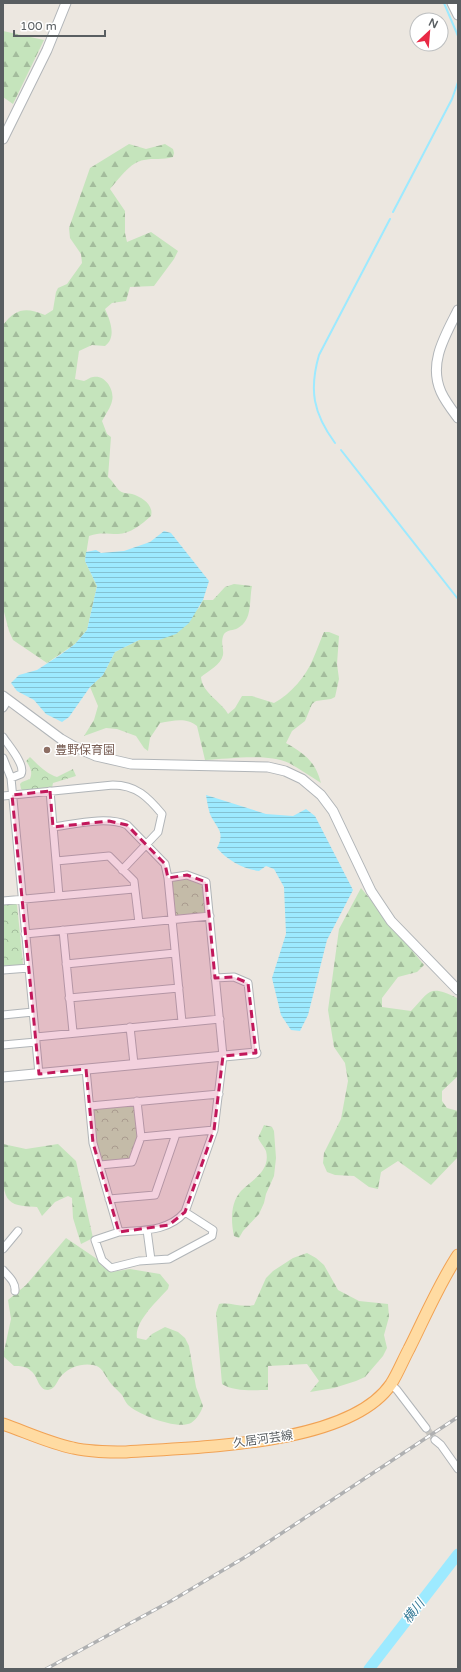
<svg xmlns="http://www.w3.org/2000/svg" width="461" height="1672" font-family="'Varela Round','Noto Sans JP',sans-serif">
	<defs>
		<pattern id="forest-firs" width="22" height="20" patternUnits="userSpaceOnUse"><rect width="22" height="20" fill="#c5e4bc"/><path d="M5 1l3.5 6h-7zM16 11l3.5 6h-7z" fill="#a3bc9c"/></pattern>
		<pattern id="park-crowns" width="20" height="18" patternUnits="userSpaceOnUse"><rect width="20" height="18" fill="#c5e4bc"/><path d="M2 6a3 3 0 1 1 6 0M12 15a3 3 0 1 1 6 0" fill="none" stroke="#a3bc9c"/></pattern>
		<pattern id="water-rules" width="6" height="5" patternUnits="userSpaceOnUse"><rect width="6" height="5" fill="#9deaff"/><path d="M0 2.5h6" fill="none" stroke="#83c1d2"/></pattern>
	</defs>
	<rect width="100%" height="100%" fill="#ece7e0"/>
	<path fill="url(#forest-firs)" d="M3,31L44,40L13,104L3,97Z
		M129,144L146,149L165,144L173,149L174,153L173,157C163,160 153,158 144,160C130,162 119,179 110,189L125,211V233L127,242L151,232L178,251L174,259L154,286L130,287L126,301L112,303L105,309C110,320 117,337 105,346L92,345L79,351L75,379L84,381C87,380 90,377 93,377C105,374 115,390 112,401C111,407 105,415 102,421L107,434L111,437L108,477C113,481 116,488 120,491C124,494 128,493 132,494C142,497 154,505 151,516C142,524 130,534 118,534C106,534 101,532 89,536L85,561L97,586L87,630L75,644L47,663L13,640L9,631L3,608V325C16,308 26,307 45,315L53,310L56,292L58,288L67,284L82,263L81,254L70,238L69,228L90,168Z
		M234,584L252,586C249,600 253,620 238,628C233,631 228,629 224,634C220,642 224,648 223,655C221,665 208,671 201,677C202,693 221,701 228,714L235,708L242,696H252L274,703C291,694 306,676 313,659C317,650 320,641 324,632H329L339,636L337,664L339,679L335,697L331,699L316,701L312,704L305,721L292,731L286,743C305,754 315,761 321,783C310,776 300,769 289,763C267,753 229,759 205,760L197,726C186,717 173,721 160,723L150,738L148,751L144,748L136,736L117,729L106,728L84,736L94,720L98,706L90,687L103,675L115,652L139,640H159L199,608L203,600H213L225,587Z
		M361,888L424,965L417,972L398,977L382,998V1007L411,1011C430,991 429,984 457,998L458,1000V1076L442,1091V1101L447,1108L458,1111V1157L431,1185L398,1161L381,1172L378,1189L369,1187L354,1176L335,1175L327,1172L323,1163L324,1153L341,1119L348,1081L345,1063L334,1047L328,1010L339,929Z
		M264,1125L272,1127L274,1131L276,1158L274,1176L266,1194L264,1203L259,1214L243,1231L239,1238L234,1236C231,1222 230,1203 241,1191C252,1180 271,1171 266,1151C264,1147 260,1142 258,1138Z
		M3,1144L26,1149L58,1144L76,1161L93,1238L81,1244L73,1218L72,1198L68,1196L55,1202L42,1216L37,1207C28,1206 15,1207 9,1200C0,1191 3,1158 3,1144Z
		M66,1238L97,1259L102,1266L111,1272L130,1269L160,1274L169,1285L168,1289C158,1300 134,1322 137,1338L146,1340L152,1334L165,1327L178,1332L185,1338L189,1346L196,1387L203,1406C201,1412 197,1419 191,1423C177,1430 139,1415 128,1405C125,1402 124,1398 122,1395C118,1390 112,1386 109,1381C104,1374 102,1366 93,1365C82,1363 70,1367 62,1375C57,1380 56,1389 48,1390C38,1390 38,1376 31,1371C26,1366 20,1366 14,1366L3,1356L11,1319L8,1300L26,1285Z
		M307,1253L316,1258L324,1265L338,1290L359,1301L388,1304L389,1317L384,1335L387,1348L383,1356L365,1377L356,1381L334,1388L310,1392L319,1381L307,1364L268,1366V1390C254,1390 234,1392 222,1384L216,1313L219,1304C231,1302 241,1308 254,1305L266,1278L273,1271L293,1258Z"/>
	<path fill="url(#park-crowns)" d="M30,757C38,765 47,774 57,777L73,769L76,776L53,783L52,788L24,791L21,789L20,784L22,782L30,779C33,771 30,767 26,761Z
		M187,878L203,884L206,910L204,913L176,915L174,914L171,882Z
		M15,903L17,905L23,964L21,966L3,967V904Z
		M132,1105L135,1106L138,1136L131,1159L102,1161L97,1144L92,1109L95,1108Z"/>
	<path fill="url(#water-rules)" d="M164,531L171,533L209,581L203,600L189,623L176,634L159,640H139L115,652L103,675L90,687L69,717L62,722L46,714L34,700L17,691L11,683L19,675L37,670L60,655L75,644L87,630L97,586L85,561L86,552L96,550L101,553L124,551L150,542Z
		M206,795L266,814L293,816L306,809L315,816L353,890L327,940L308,1015L300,1031L291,1030L281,1015L272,978L286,934L284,887L274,869L266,866L259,871C243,869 227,860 217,848C226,831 216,828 210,814C208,808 207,801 206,795Z"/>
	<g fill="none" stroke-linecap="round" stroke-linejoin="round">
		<path stroke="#9deaff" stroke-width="2" d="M444,3L458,36
			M393,212L452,99L458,82
			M335,443C313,413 309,390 319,355L390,219
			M341,450L458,599"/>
		<path stroke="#9deaff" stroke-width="11" d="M369,1669L458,1554"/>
		<path stroke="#c7c5c0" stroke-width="7" stroke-dasharray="7 3.5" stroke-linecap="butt" d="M426,1428L435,1440"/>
		<defs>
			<path id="minor" d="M3,708L8,700
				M3,737C8,745 26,765 21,774L11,778
				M3,758L11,778L39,1074
				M50,791L59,896
				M3,796L113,785C136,785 148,797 162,814L158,832L122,870
				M53,827C75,824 107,816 127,825L165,864L168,878L182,1022
				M56,861L109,856L134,881L139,923
				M3,901L134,889
				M63,930L73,1032
				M25,934L210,916
				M66,964L175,953
				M3,970L29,968
				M215,978L234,977L248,983L256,1053
				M69,998L179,988
				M3,1015L33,1012
				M130,1027L134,1064
				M36,1037L220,1019
				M3,1045L36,1042
				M86,1069L93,1143L119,1232L95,1240L102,1260L111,1268L139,1261L169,1259L212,1236L213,1230L185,1212L214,1130L223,1056L206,882L187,875L168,878
				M90,1106L219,1094
				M141,1137L214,1130
				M100,1165L132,1162L141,1137L137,1101
				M109,1199L155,1195L176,1134
				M147,1230L151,1260
				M119,1232C142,1230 168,1232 185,1212
				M3,1249L18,1231
				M3,1270C8,1276 16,1282 15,1291
				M391,1384L397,1390L426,1428
				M435,1440L441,1445L458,1469"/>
			<path id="tertiary" d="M452,3L458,15
				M3,139L47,50L66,3
				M458,310C445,336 428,363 441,392C445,401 452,410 458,418
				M3,696L61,739L73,746L96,756L131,764L268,767L285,771L302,779L321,795L333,811L371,891L391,921L458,990
				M3,1077L256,1053"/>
			<path id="primary" d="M3,1424C26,1432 49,1443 73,1448C90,1452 108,1452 126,1452C195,1447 349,1446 391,1384C398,1373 403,1360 409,1349C425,1317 439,1284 458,1255"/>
		</defs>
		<use href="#minor" stroke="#b1b5b8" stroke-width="9"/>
		<use href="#tertiary" stroke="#b1b5b8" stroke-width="11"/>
		<use href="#primary" stroke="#f1a254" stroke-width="13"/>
		<use href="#minor" stroke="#fff" stroke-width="7"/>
		<use href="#tertiary" stroke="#fff" stroke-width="9"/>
		<use href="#primary" stroke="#ffdba2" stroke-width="11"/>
		<defs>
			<path id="rail" d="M46,1669L171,1601L247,1556L458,1417"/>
		</defs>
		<use href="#rail" stroke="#afb0b1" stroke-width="3.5"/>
		<use href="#rail" stroke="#fff" stroke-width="2" stroke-dasharray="6" stroke-linecap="butt"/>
	</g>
	<path fill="#c2185b" fill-opacity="0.2" stroke="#c2185b" stroke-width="3" stroke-dasharray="8 5" stroke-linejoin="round" d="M50,791L53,827L109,821L127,825L165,864L168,878L187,875L206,882L215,978L234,977L248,983L256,1053L223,1056L214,1130L185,1212L169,1225L119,1232L93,1143L86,1069L39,1074L12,795Z"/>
	<circle fill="#8d6e63" stroke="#fff" stroke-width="1.5" cx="47" cy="750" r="4"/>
	<g text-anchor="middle" stroke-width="3" stroke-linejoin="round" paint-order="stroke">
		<g font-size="12" fill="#785e54" stroke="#fff" text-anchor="start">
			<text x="55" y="754">豊野保育園</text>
		</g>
		<g font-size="12" fill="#595e61" stroke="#fff">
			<text transform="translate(263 1439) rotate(-8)" y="4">久居河芸線</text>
		</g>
		<g font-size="13" font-style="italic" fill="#347996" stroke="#fff">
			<text transform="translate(413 1611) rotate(-52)" y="5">横川</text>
		</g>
	</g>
	<rect width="461" height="1672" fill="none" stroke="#595e61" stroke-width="8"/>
	<g transform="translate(429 32) rotate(26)"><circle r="19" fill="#ffffff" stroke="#bdbfc0"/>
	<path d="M0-3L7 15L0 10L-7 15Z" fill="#e92945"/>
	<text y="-6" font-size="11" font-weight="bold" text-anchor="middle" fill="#595e61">N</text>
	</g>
	<path d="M14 30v6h91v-6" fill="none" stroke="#595e61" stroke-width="2"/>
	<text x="20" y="30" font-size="12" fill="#595e61" stroke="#ffffff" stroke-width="3" paint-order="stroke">100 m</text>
</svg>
